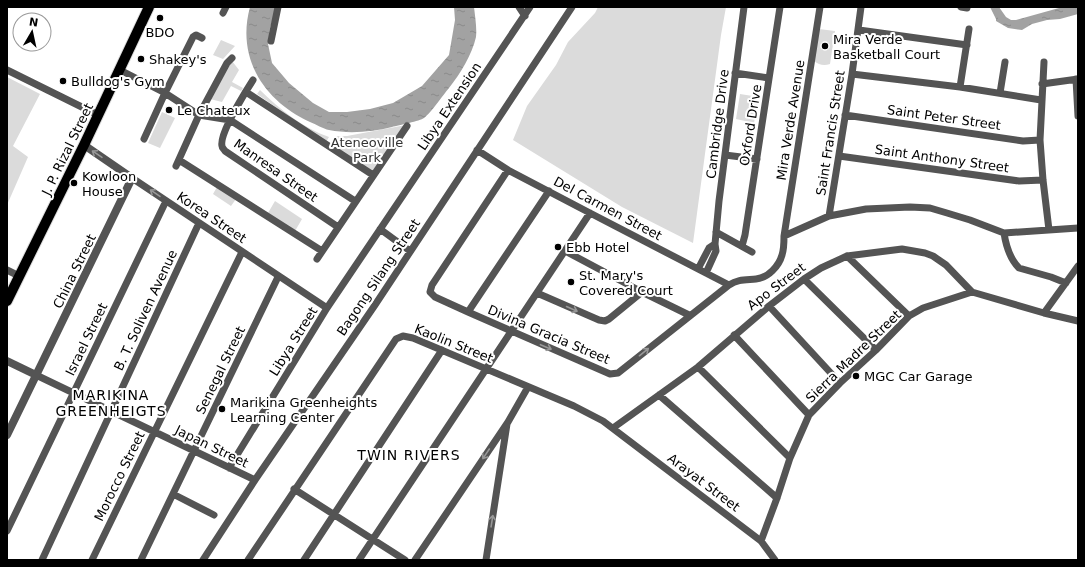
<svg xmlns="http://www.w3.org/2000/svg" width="1085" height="567" font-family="'DejaVu Sans',sans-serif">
	<defs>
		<pattern id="water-ripples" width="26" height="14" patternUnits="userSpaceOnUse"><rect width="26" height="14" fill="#a2a2a2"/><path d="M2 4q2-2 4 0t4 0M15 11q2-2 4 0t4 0" fill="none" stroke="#8a8a8a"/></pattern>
	</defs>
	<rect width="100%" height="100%" fill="#fff"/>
	<path fill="#dbdbdb" d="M598,7H726L721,35L693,243L622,207L513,140L527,106L556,65L568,42L595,13Z
		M819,29L835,31L830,64C824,66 819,65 814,61Z
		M221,40L235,46L223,59L213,55Z
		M232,61L239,70L232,82L243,88L241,91L231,86L222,102L210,99L229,64Z
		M7,77L40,94L13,146L28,157L7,205Z
		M260,90C279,109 303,128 329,137L326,142L257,94Z
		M740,94L759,97L754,123L736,119Z
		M162,112L175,118L160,148L148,143Z
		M406,125L372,172L330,145L335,136H347Z
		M217,187L236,199L231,206L213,194Z
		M275,201L302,219L295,231L268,213Z"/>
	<path fill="url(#water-ripples)" d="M250,7H277L270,28L268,44L272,63L289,83L313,103L329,112H347L370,109L393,103L422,86L449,55L455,20L454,7H474C475,16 477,28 476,37C472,55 460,74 449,88C443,95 431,113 424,118C420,121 399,125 392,127C372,132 349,134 329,130C323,129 316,124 310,122C264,101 236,58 250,7Z
		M990,7H999L1006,17L1011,20H1016L1059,8L1078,7V14L1060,19L1047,20L1032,24L1022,30L1008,28L996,21V19Z"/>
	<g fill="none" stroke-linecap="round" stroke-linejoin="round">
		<defs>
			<path id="primary" d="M7,301L84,145L149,7"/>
		</defs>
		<use href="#primary" stroke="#dbdbdb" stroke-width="12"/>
		<path stroke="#545454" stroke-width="7" d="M519,7L525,16
			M961,7L967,8
			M223,13L226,7
			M859,30L967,45
			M271,41L278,7
			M1044,62L1040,140L1043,180L1049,230
			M7,70L98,115
			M120,70L165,93L199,115L230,120L355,201
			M735,73L769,78
			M852,74L960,87L1041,100
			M1076,79L1078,116
			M253,80C246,91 219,134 222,146C222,148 224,149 225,151L338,227
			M1042,84L1078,79
			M960,87L969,29
			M246,92L373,175
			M1000,93L1005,62
			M845,115L1023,141L1040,140
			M144,139L165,93L193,37L196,35L202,38
			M477,150L508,170L590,213L729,285
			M725,155L757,159
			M839,156L1019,181L1043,180
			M179,160L322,251
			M176,166L199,115L227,63L232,58
			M508,170L432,285L430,292L435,297L468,312L610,374L618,373L729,285C738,279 746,280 756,279C768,278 779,266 782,255C784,249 784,242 784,236L829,216L866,209L910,207L930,208L947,213L970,220L1004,233L1078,228
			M132,178L327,308
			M829,216L852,74L861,7
			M380,229L410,251
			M716,232L752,252
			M1004,233C1006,246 1010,259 1019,268L1051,277L1066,283
			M784,236L820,7
			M742,246L745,235L780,7
			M565,251L642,292L689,315
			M847,256L909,316
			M317,259L407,126
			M698,269L709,248L715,244
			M7,270L19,276
			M706,273L716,251L715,244L719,201L744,7
			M804,279L876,350
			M537,293L599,320L605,321L609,319L642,292
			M769,306L840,383
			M468,312L549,191
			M1044,313L1078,266
			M734,335L809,415
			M698,367L790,458
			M36,375L255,480
			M659,395L777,498
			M613,428L698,367L769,306L804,279L821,268L847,256L902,249L925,253L933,256L946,265L972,292L1044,313L1078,321
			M229,468L327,308L530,7
			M294,489L405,560
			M173,494L214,515
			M7,531L166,201
			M761,541L777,498L790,458L809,415L840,383L876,350L909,316L923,308L972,292
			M42,560L199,223
			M92,560L242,252
			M141,560L278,277
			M203,560L255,480L375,305L572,7
			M248,560L396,339L403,336L413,338L574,406L603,421L761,541L775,560
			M304,560L442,350
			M359,560L590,213
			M415,560L508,422L528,387
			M486,560L507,424"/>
		<path stroke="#545454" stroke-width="8" d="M7,361L36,375
			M7,435L132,178L84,145"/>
		<use href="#primary" stroke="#000" stroke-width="10"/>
	</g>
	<defs><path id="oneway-shaft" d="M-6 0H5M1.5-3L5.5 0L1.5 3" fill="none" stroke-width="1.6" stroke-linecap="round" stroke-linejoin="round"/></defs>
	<g stroke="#989898">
		<use href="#oneway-shaft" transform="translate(97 154) rotate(-146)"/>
		<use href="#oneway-shaft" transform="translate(155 193) rotate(-146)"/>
		<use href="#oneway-shaft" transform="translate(572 309) rotate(24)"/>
		<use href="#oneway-shaft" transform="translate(546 347) rotate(23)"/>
		<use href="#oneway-shaft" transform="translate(644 352) rotate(-39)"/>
		<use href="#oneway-shaft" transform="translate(486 454) rotate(124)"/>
		<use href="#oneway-shaft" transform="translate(492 521) rotate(-81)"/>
	</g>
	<g fill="#000" stroke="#fff" stroke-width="1.5">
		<circle cx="160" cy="18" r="4"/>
		<circle cx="825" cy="46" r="4"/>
		<circle cx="141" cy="59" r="4"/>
		<circle cx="63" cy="81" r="4"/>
		<circle cx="169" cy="110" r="4"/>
		<circle cx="74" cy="183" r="4"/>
		<circle cx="558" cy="247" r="4"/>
		<circle cx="571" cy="282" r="4"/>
		<circle cx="856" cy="376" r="4"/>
		<circle cx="222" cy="409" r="4"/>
	</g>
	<g text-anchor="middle" stroke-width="4" stroke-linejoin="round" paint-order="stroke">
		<g font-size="13" fill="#000" stroke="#fff" text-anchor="start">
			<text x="160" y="37" text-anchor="middle">BDO</text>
			<text x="833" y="44">Mira Verde<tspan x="833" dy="15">Basketball Court</tspan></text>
			<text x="149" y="64">Shakey's</text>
			<text x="71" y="86">Bulldog's Gym</text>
			<text x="177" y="115">Le Chateux</text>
			<text x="82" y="181">Kowloon<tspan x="82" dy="15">House</tspan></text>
			<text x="566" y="252">Ebb Hotel</text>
			<text x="579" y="280">St. Mary's<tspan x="579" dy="15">Covered Court</tspan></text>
			<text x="864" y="381">MGC Car Garage</text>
			<text x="230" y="407">Marikina Greenheights<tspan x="230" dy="15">Learning Center</tspan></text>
		</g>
		<g font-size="13" fill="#000" stroke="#fff">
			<text transform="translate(449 106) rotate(-56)" y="5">Libya Extension</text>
			<text transform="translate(944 117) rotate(8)" y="5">Saint Peter Street</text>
			<text transform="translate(790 120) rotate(-81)" y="5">Mira Verde Avenue</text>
			<text transform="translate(717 124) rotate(-83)" y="5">Cambridge Drive</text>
			<text transform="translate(750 125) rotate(-81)" y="5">Oxford Drive</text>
			<text transform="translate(830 133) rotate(-81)" y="5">Saint Francis Street</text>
			<text transform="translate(67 149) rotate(-64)" y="5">J. P. Rizal Street</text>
			<text transform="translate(942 158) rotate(8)" y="5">Saint Anthony Street</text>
			<text transform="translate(276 170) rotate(35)" y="5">Manresa Street</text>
			<text transform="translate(608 208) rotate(28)" y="5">Del Carmen Street</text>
			<text transform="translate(212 217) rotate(34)" y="5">Korea Street</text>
			<text transform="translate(74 271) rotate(-64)" y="5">China Street</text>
			<text transform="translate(378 277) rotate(-56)" y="5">Bagong Silang Street</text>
			<text transform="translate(776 286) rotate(-37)" y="5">Apo Street</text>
			<text transform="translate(145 310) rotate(-65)" y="5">B. T. Soliven Avenue</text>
			<text transform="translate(549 334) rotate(23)" y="5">Divina Gracia Street</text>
			<text transform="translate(86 339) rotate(-64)" y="5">Israel Street</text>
			<text transform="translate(293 341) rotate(-58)" y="5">Libya Street</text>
			<text transform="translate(454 343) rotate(22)" y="5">Kaolin Street</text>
			<text transform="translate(853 356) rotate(-44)" y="5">Sierra Madre Street</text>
			<text transform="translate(220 370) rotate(-64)" y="5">Senegal Street</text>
			<text transform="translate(212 446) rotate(26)" y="5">Japan Street</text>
			<text transform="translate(119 476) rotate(-64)" y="5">Morocco Street</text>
			<text transform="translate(704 482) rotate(37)" y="5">Arayat Street</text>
		</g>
		<g font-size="13" fill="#323232" stroke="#fff">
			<text x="367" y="147">Ateneoville<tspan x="367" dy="15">Park</tspan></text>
		</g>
		<g font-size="14" letter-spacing="1" fill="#000" stroke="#fff">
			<text x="111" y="400">MARIKINA<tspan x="111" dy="16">GREENHEIGTS</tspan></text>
			<text x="409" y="460">TWIN RIVERS</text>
		</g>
	</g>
	<rect width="1085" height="567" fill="none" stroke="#000000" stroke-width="16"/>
	<g transform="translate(32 32) rotate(9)"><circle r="19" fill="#ffffff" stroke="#999999"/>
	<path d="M0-3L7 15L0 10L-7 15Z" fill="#000000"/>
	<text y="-6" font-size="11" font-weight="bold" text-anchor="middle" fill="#000000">N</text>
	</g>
</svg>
